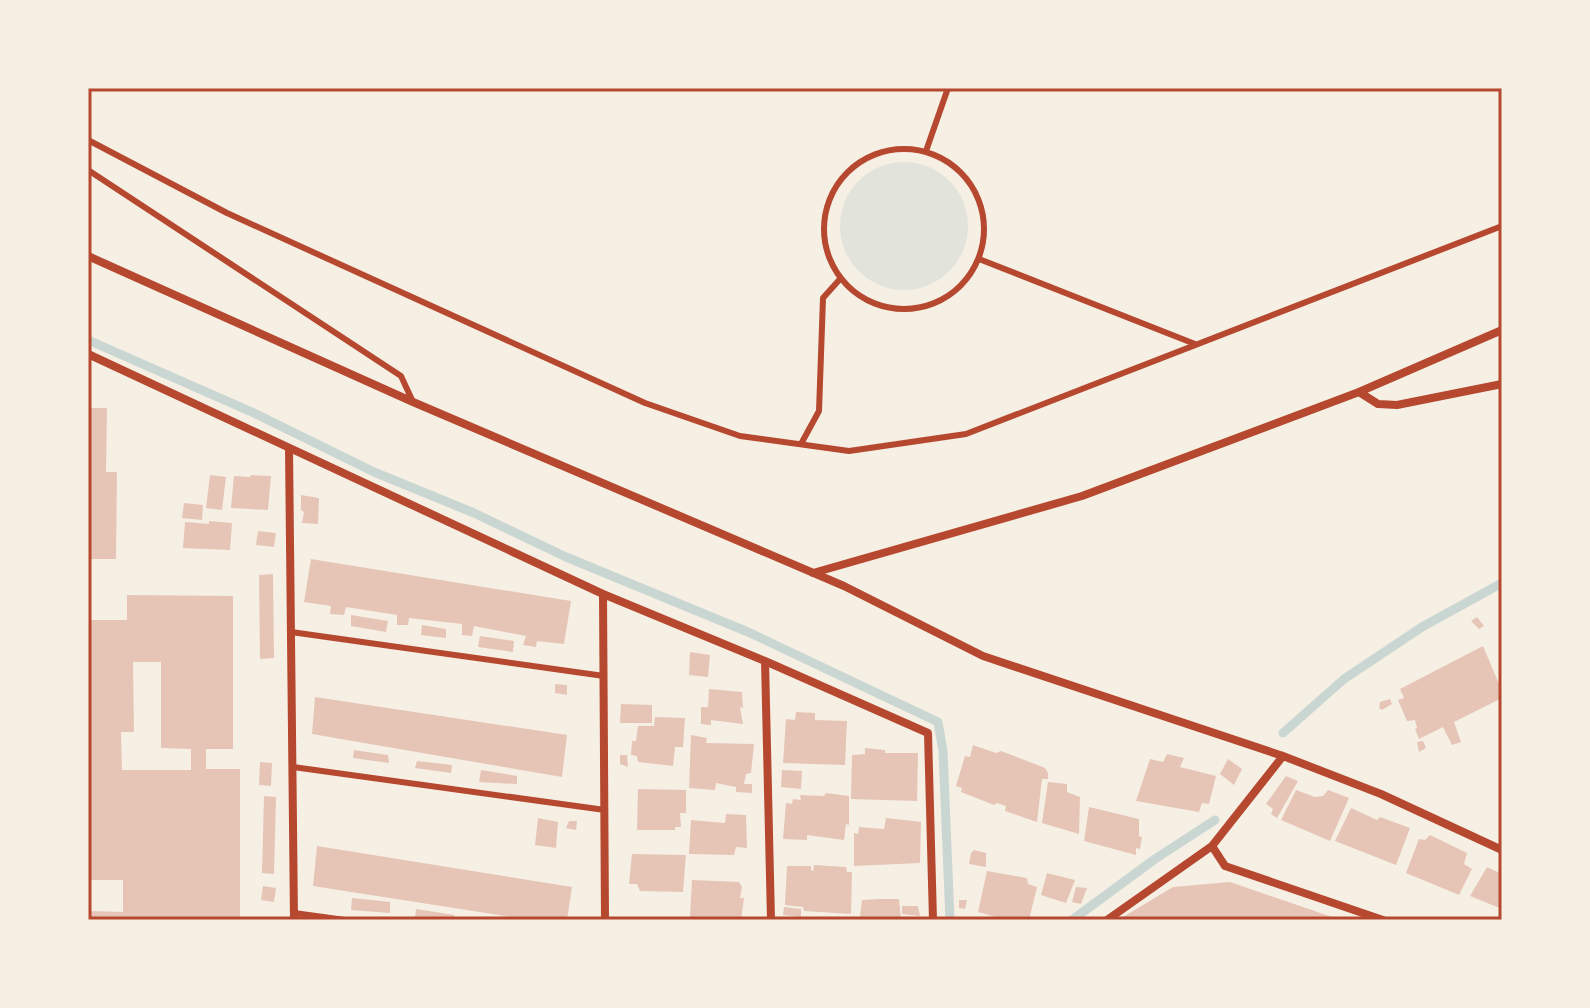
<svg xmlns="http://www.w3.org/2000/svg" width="1590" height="1008" font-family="'DM Sans',sans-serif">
	<rect width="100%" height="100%" fill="#f6efe4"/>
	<path fill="#e2e4dc" d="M840 226a64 64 0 1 1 128 0a64 64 0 1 1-128 0Z"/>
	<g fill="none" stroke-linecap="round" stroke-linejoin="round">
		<path stroke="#c9d6d2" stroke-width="9" d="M88,340L256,414L374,472L474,513L566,557L748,632L938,722L943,751L950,920
			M1283,733L1344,679L1422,627L1502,583
			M1072,920L1155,859L1215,820"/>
	</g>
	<path fill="#e6c5b7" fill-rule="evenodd" d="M88,408H107L106,472H117L116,559H88Z
		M210,475L226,477L222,510L206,508Z
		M251,475L271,476L268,510L231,508L234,476L250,477Z
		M301,495L319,498L318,524L302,523L304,512L301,510Z
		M184,503L203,505L202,520L182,518Z
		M209,521L232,523L230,550L183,548L185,522L209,524Z
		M258,531L276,533L274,547L256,545Z
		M311,559L571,601L564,644L537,641L536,647L523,645L526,636L474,626L472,636L462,635V624L409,618L408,625H397V615L346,607L344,615L330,614L331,606L304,602Z
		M273,574L274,658L260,659L259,575Z
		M127,595L233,596V749H206V769H240V920H88V911L123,912V880H88V620H127ZM133,662H161V748L191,749V770H122L121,732H134Z
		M351,615L388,621L386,632L351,626Z
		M1477,617L1484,626L1479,629L1471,621Z
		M422,625L446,629V638L421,635Z
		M480,636L514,641L513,652L478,647Z
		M1483,646L1502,691V698L1454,722L1461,742L1452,745L1443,727L1419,739L1415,729L1417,728L1415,720L1407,721L1398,700L1404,698L1400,689Z
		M690,652L710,655L708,677L689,675Z
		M555,684L567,685V695L555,693Z
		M709,689L742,692L743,708L740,707L743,724L711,720V725L701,724V707H708Z
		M315,697L567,735L562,777L312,734Z
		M1390,699L1392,704L1382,710L1379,708L1380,702Z
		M621,704L652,705V723H620Z
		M796,712L815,713V720L847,721L845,765L783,763L786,719L795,720Z
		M655,717L685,718L683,747H675L673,766L638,762L637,756L631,755L632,741H636L638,726H654Z
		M691,735L707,738L706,743L754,744L751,773L746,774L744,784H752V793L736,792V787L716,783L715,790L689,788Z
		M1423,741L1426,748L1419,752L1417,742Z
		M973,745L996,753L1001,751L1045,768L1048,773V779H1042L1037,822L1005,811L1006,806L997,803L994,805L961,792L962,788L956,786L965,756L970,757Z
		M865,748L885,750V753H918L917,801L851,799L852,755L865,754Z
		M354,750L388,755L389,763L353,758Z
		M1167,754L1184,758L1180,767L1216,776L1209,804L1202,803L1199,812L1136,801L1150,759L1163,762Z
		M620,755H627L628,767L620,764Z
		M1228,759L1242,769L1234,785L1220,774Z
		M417,761L452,765L451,773L415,768Z
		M260,762L272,763L271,786L259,785Z
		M481,770L517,776V784L479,782Z
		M782,770L802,771L801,789L781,787Z
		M1286,776L1298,781L1277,818L1271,814L1273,809L1266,804Z
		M1048,782L1067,784V792L1080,797L1079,834L1042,823Z
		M638,789L686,790V813H680L681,827H675V830H637Z
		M1296,790L1315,797L1323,796L1328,790L1349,798L1330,841L1281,820Z
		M826,793L849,796V825L846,824L844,840L807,835V840L783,839L786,803L792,804L793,799L801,800L800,795L824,796Z
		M264,796L276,797L274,874L262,873Z
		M1089,807L1139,819V836L1142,837L1140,849L1136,848V855L1084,841Z
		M1351,808L1377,820L1380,817L1410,828L1396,865L1335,841Z
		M726,814L746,815L747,848L736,847L734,855L689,854L691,820L725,823Z
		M538,818L558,822L556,848L535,845Z
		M886,818L921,822L920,863L854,866V833L858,834L859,827L884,829Z
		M569,821H577L576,830L566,828Z
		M1430,835L1467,853L1464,864L1472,869L1459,895L1406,873L1419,839L1425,840Z
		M317,846L572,887L567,920H531L313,886Z
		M974,850L986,853V867L969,864L971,853Z
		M632,854L686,855L683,892L640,891L637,884H629Z
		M814,865L846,867L847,872H852L851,914L804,911L803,907L785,905L787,866H811V870L813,871Z
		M1487,867L1502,874V909L1470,896Z
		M987,871L1027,878L1028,884L1037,887L1029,920H1007L978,912Z
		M1047,873L1075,880L1066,903L1041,895Z
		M692,880L739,882L742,887L740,898H744L741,920L690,917Z
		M1230,882L1341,920H1118L1173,887Z
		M263,886L276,888L274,902L261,900Z
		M1076,887L1087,888L1081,904L1072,902Z
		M352,898L390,902V913L351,910Z
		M880,899H899L901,920H862L860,916L862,900Z
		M959,900H967L965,909L959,908Z
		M902,906H918L920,916L902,914Z
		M784,907L801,909V917L783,915Z
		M416,909L454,915V920L415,917Z"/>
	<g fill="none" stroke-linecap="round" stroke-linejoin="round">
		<path stroke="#b5482f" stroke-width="6" d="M88,140L227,213L645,403L740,436L849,451L966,434L1502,226
			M824 229a80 80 0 1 1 160 0a80 80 0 1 1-160 0Z
			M926,151L948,88
			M88,170L401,376L413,402
			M979,259L1195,344
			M801,444L819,411L823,298L840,279
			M291,632L604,676
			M293,767L605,810
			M294,913L345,920"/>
		<path stroke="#b5482f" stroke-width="8" d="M88,256L413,402L844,586L983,656L1283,756L1381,794L1502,850
			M88,354L603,594L765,661L928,733L933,920
			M1359,392L1378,404L1397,405L1502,384
			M289,448L294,920
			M813,573L1082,496L1359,392L1502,330
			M603,594L605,920
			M765,661L771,920
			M1283,756L1212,846L1225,866L1383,920
			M1107,920L1212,846"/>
	</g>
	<rect width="1590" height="1008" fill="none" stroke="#f6efe4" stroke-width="180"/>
	<rect x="90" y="90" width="1410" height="828" fill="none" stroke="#b5482f" stroke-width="3"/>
</svg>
